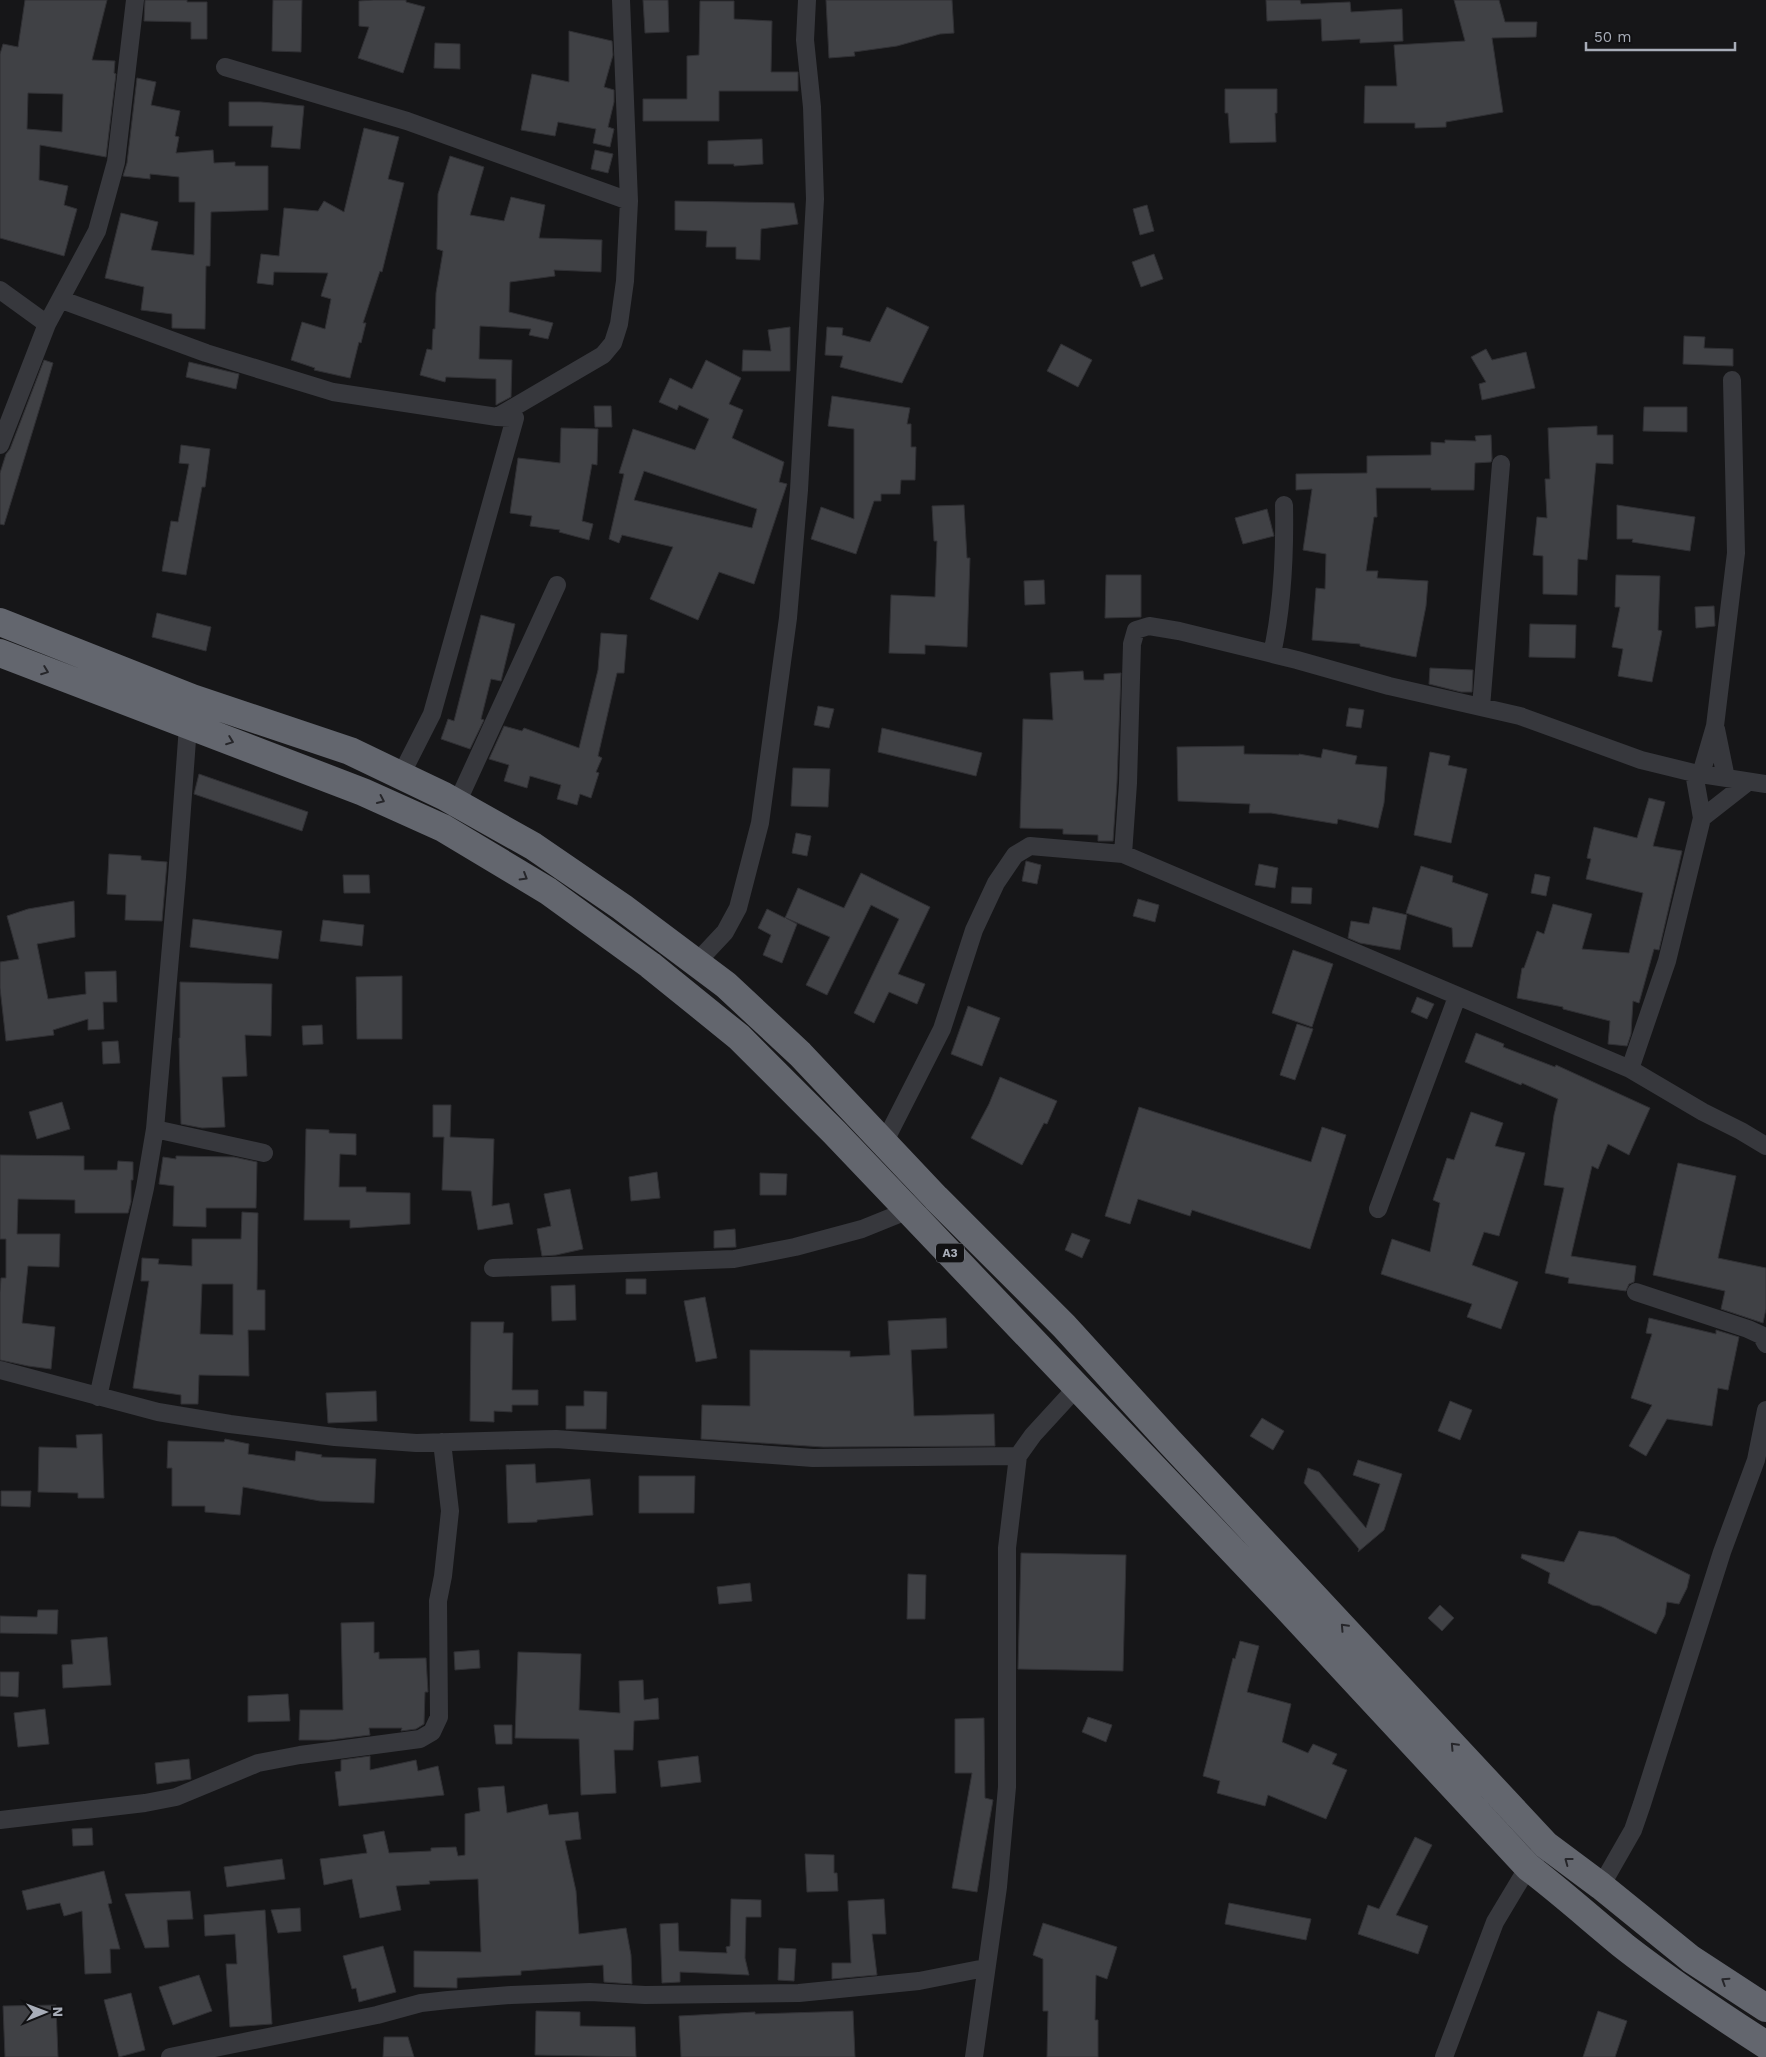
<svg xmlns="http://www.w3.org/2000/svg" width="1766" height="2057" font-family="'Work Sans',sans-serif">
	<rect width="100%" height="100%" fill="#161618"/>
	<path fill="#404145" stroke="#303034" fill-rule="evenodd" d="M25,0H107L92,60L115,61L114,73L116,74L106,157L40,145L39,180L68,186L64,205L77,209L64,256L0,238V54L3,44L18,47ZM28,93L63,94L62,132L27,129Z
		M145,0H187V2H207V39H191V22L144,21Z
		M273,0H302L301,52L272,51Z
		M373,0H406V2L425,7L403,73L358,58L369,27L359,26V1Z
		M643,0H668L669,32L645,33Z
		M826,0H952L954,33L940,34L897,46L854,52L855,56L829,58Z
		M1266,0H1300L1301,4L1350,2L1351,12L1402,9L1403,41L1360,43V39L1322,41L1321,19L1267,21Z
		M1454,0H1499L1505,22H1537L1536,37L1492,38L1503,112L1446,122V127L1415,128V123H1364L1365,86H1397L1394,45L1465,41Z
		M700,1H734V19L772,21L771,72H798V91H719V121H643V99H687V56L699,55Z
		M569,31L612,41L613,55L604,87L614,90V102L608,127L614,129L610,147L593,143L596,129L558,122L555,136L521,130L532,74L569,82Z
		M435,43L460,44V69L434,68Z
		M137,78L156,82L151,105L180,111L175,136L179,137L176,153L213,150L214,163L235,162V166H268V210L211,212L210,266H206L205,329L172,328V314L141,310L144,287L105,278L121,213L158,222L151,250L194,255L195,202H179V177L150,174V179L123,176L127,163Z
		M1225,89H1277V113H1275L1276,142L1230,143L1228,113H1225Z
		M229,102H261L304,106L300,149L271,147L273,126H229Z
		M364,128L399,137L388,179L404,183L382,272L380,271L363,323H366L361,343L359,342L350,378L314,370L315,368L291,360L302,322L325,329L331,299L321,296L328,273L274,272L273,285L257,283L261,254L279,256L284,208L318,211L324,201L344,212Z
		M762,139L763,164L734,166V164H708V141Z
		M595,150L613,154L608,173L591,169Z
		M450,156L484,167L470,215L504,221L511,197L545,205L539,238L602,240L601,272L554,270L555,276L510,282L509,312L553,323L548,339L529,335L531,329L480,326L479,359L512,360L511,397L496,405V379L446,377L445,382L420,375L427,349L432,350L433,329H435L436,293L443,251L437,249L438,194Z
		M675,201L794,203L798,224L761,229L760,260L736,259V247H706L707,231L675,230Z
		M1147,205L1154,231L1140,235L1133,209Z
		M1154,254L1163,279L1141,287L1132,262Z
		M887,307L929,327L902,383L840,367L843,356L825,355L827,327L843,328L842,335L870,342Z
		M790,327V371H742L743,350L771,351L768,330Z
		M1684,336L1705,337L1704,348L1733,349V366L1683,364Z
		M1061,344L1092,360L1078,387L1047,371Z
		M1486,349L1492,360L1526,352L1535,388L1482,400L1479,384L1486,382L1471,357Z
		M44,360L53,363L47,384L4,525L0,524V473L6,454L10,449Z
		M706,360L741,378L729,404L743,410L732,438L784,462L779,482L787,484L754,584L719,572L698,620L650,599L673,547L622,535L619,543L609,539L624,474L619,473L633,429L695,450L709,419L679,405L677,410L659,402L670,378L692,389ZM644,471L757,509L752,528L634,500Z
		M189,362L239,374L236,389L186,377Z
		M832,396L910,408L907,424H911V447H916L915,480H901L900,494H881V501H874L856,554L811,539L821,507L854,519V429L828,426Z
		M594,406H611L612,427H595Z
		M1644,407H1687V432L1643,431Z
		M1597,426V435H1613V464L1596,463L1587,560L1578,559L1577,595L1543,594V556L1533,555L1537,517L1547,518L1545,479H1550L1548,428Z
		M561,428L598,429L597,465L592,464L582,521L593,524L589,540L559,532L560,530L530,526L532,516L510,513L518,458L560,463Z
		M1491,435L1492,459L1491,462L1475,463L1474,490H1431V488H1376L1377,517H1374L1366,571H1378L1377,578L1428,581L1426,606L1416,657L1360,646V644L1312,640L1316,588L1325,589L1326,554L1303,550L1312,489L1296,490V474L1367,473V456L1431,455V442L1445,443V440L1476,441L1475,436Z
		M181,445L210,449L205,487H202L186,575L162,571L171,521L178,522L189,464L179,463Z
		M964,505L967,558H970L967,647L925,645V654L889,653L891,595L935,597L937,541H934L932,506Z
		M1617,505L1695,517L1690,551L1632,542L1633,539H1617Z
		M1267,509L1274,536L1243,544L1235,518Z
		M1106,575H1141V617L1105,618Z
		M1616,575L1660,576L1658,630L1662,631L1652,682L1618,676L1623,649L1612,647L1620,607H1615Z
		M1044,580L1045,604L1025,605L1024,581Z
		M1714,606L1715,626L1696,628L1695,607Z
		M157,613L211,627L206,651L152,637Z
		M481,615L515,624L501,681L491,679L481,719L484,720L470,749L441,739L448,719L454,721Z
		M1530,624L1576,625L1575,658L1529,657Z
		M601,633L627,635L624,673H617L598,756L602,758L596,772L599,773L591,798L580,794L577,805L557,799L561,785L530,776L527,788L504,781L509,765L489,759L504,726L522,731L524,728L579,748L598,670Z
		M1430,668L1473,670L1472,692H1461L1429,684Z
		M1083,671L1084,680H1104V674L1121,673L1117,782L1113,841H1098V835L1063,834V829L1020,828L1023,719L1053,720L1050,673Z
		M818,706L834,709L829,728L814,725Z
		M1349,708L1364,710L1361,728L1346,726Z
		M882,728L982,753L976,776L878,752Z
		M1244,746V754L1299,755V754L1321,758L1323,749L1357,756L1355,764L1387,767L1384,803L1378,828L1338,819L1337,824L1271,813H1249L1250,804L1178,801L1177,747Z
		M1430,752L1450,756L1448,765L1467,769L1451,843L1414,835Z
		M793,768L830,769L828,807L791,806Z
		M199,774L308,812L302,831L194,794Z
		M1649,798L1665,802L1653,846L1682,851L1659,950L1654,949L1639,1003L1633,1001L1631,1034L1627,1046L1608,1044L1610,1021L1563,1009V1007L1517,998L1522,968H1524L1537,931L1544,934L1553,904L1592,914L1582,949L1629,953L1643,893L1586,879L1591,859L1587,858L1594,827L1637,838Z
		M796,833L811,836L807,856L792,853Z
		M109,854L141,856V860L167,862L162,921L125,920L126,895L107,894Z
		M1026,861L1041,865L1037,884L1022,881Z
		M1259,864L1278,868L1275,888L1255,885Z
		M1421,866L1453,876L1452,882L1488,894L1472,947H1453L1452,928L1406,913Z
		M861,873L930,907L898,974L925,984L917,1004L889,992L874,1023L854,1013L899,919L871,905L827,995L806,985L830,937L786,918L797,924L782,963L763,955L771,935L758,928L767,909L785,918L798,888L844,908Z
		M1535,874L1550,877L1546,896L1531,893Z
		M343,875H369L370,893H344Z
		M1292,887L1312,888L1311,904L1291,903Z
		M1138,899L1159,905L1155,922L1133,916Z
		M74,901L75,937L37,944L48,999L86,994L85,972L116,971L117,1002H103L104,1029L88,1030V1019L53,1030L54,1035L6,1041L0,988V962L19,959L7,916L28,909Z
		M1373,907L1407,915L1400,950L1360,943L1348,938L1351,921L1369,924Z
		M193,919L282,931L278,959L190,947Z
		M323,920L364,925L362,946L320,941Z
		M1293,950L1333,964L1312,1027L1272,1013Z
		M402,976V1039H357L356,977Z
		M180,982L272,984L271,1036L245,1035L247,1076L222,1077L225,1127L202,1128L181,1124L179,1038H180Z
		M1417,997L1434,1004L1427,1019L1411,1012Z
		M968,1006L1000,1018L982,1066L951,1054Z
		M1297,1024L1313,1029L1295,1080L1280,1075Z
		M322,1025L323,1044L303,1045L302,1026Z
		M1476,1033L1504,1044L1503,1047L1555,1067L1556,1065L1650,1108L1629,1155L1608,1144L1598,1169L1592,1166L1571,1256L1636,1266L1634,1282L1629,1284L1626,1291L1568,1283L1569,1278L1545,1273L1564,1188L1544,1185L1554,1115L1558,1099L1522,1083L1521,1085L1465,1062Z
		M118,1041L120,1063L103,1064L102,1042Z
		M1000,1077L1057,1101L1047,1124L1044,1123L1022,1165L971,1138L989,1104Z
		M62,1102L70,1129L37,1139L29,1112Z
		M433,1105H451L450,1137L494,1139L492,1206L509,1203L513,1224L478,1230L471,1191L442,1190L444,1137H433Z
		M1139,1107L1311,1162L1322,1127L1346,1135L1310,1249L1192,1210L1190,1216L1138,1199L1130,1224L1105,1216Z
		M1471,1112L1503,1123L1495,1146L1525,1153L1499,1236L1484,1232L1472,1265L1518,1282L1501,1329L1467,1317L1472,1304L1381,1274L1392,1239L1430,1252L1440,1203L1433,1200L1447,1158L1454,1160Z
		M306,1129L329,1130V1133L356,1134V1155L340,1154L339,1187H366V1192L410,1193V1224L350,1228V1220H304Z
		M0,1155L84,1156V1170H117L118,1161L133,1162V1180H131V1202L128,1213H75V1200L18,1199L17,1234H60L59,1267L28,1266L22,1323L55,1327L51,1369L28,1366L0,1360V1292L1,1278H6V1239H0Z
		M176,1156L234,1157L257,1162L256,1208H206V1227L173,1226L174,1186L159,1184L163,1157L176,1159Z
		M1678,1163L1736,1176L1718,1258L1766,1268V1309L1763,1323L1721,1309L1725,1291L1653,1275Z
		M657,1172L660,1198L631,1201L629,1177Z
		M760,1173L787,1174L786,1195H760Z
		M570,1189L583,1249L556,1255L542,1256L537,1229L551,1226L544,1194Z
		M242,1212L258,1213L257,1290H265V1330H248L249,1376L199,1375L198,1404H181V1395L133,1388L149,1281H141L142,1258L159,1259L158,1264L192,1266V1239H241ZM202,1284H233V1335L200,1334Z
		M735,1229L736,1247L714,1248V1231Z
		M1072,1233L1090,1240L1082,1258L1065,1250Z
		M626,1279H646V1294H626Z
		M575,1285L576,1320L552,1321L551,1286Z
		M705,1297L717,1358L696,1362L684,1301Z
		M946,1318L947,1348L911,1350L914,1416L994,1414L995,1446L823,1447L701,1439L702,1405L750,1406V1350L850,1351V1357L890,1355L888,1321Z
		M1649,1318L1716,1334V1330L1739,1337L1728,1390L1718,1388L1712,1426L1667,1419L1646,1456L1629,1446L1652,1405L1631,1398L1652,1334L1646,1333Z
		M471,1322H504L503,1333H513L512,1390H538V1405H512V1412L494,1411V1422L470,1421Z
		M376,1391L377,1421L328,1423L326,1393Z
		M584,1391L607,1392L606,1429H566V1406H584Z
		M1450,1401L1472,1410L1460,1440L1438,1431Z
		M1262,1418L1284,1431L1273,1450L1250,1436Z
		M102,1434L104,1498H78V1493L38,1492L39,1447L77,1448L76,1435Z
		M225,1439L249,1444L248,1454L295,1461L296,1451L322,1455L321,1457L376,1459L374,1503L320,1501L243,1487L240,1515L205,1512V1506H172V1468H167L168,1441L224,1442Z
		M1358,1460L1402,1474L1384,1530L1358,1552L1359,1549L1304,1483L1308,1468L1319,1472L1366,1528L1380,1484L1353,1475Z
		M535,1464L536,1483L590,1479L593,1515L537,1520V1522L508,1523L506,1465Z
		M639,1476H695L694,1513H639Z
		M1,1491H31L30,1507L1,1506Z
		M1579,1531L1615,1537L1690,1575L1687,1588L1679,1604L1667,1602L1665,1615L1656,1634L1600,1606L1592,1605L1548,1583L1550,1573L1521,1558L1522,1554L1564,1562Z
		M1021,1553L1126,1555L1123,1671L1018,1669Z
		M908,1574L926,1575L925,1619H907Z
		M750,1583L752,1601L719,1604L717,1587Z
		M1440,1605L1454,1618L1442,1631L1428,1618Z
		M38,1610H58L57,1634L0,1633V1616L37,1617Z
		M374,1622V1653L379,1652V1659L426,1658L428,1692H425L424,1724L416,1729L401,1731L402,1728H369L370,1735L329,1740H299L300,1710H343L341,1623Z
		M107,1637L111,1685L63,1688L62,1665L73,1664L71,1640Z
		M1240,1641L1259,1646L1247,1692L1291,1704L1282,1742L1308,1753L1313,1744L1337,1754L1332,1764L1347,1770L1326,1819L1268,1795L1265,1806L1217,1793L1220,1781L1203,1776L1233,1658L1235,1659Z
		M479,1650L480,1668L455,1670L454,1652Z
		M518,1652L581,1654L579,1710L620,1713L619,1681L643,1680L644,1700L658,1698L659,1719L634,1721L633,1750H614L616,1793L581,1795L579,1739L515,1738Z
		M0,1672H19L18,1697L0,1696Z
		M288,1694L290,1721L248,1722V1696Z
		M45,1709L49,1744L18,1747L14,1713Z
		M1088,1717L1112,1725L1106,1742L1082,1732Z
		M984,1718L985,1798L993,1800L977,1892L952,1888L972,1773H955V1719Z
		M494,1725H512V1744H496Z
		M370,1756V1770L416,1760L418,1771L438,1766L444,1795L339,1806L335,1772L341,1771V1760Z
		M698,1756L701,1782L661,1787L658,1761Z
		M189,1759L191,1779L157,1784L155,1763Z
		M504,1786L507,1813L547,1804L549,1815L578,1812L581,1839L565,1841L576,1891L579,1934L626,1928L631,1955L632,1984L604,1982L603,1965L521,1971V1975L457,1978V1988L414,1987V1951L481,1952L478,1879L429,1881L430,1884L396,1886L401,1910L360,1918L352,1879L324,1885L320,1859L367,1853L363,1835L384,1831L389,1853L431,1851V1848L456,1847L458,1856L465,1855V1814L480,1811L478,1788Z
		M92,1828L93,1845L73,1846L72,1829Z
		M1415,1837L1432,1845L1396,1915L1428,1926L1418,1954L1358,1934L1368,1905L1379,1909Z
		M805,1854L834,1855V1873H837L838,1891L807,1892Z
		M282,1859L285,1879L227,1887L224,1867Z
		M104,1871L112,1903L108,1904L120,1949H110L111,1973L85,1974L82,1911L64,1916L60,1903L27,1910L22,1891Z
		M190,1891L193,1919L167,1920L169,1947L145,1948L125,1894Z
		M731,1899L761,1900V1917H746L745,1958L749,1975L680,1972V1982L662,1983L660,1924L678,1923L679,1951L727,1953L726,1947L730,1946Z
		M884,1899L886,1934H872L877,1975L832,1979V1963H851L848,1901Z
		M1229,1903L1311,1919L1306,1940L1225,1924Z
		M300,1908L301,1931L278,1933L271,1910Z
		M265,1910L272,2024L230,2027L226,1964H237L235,1934L205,1936L204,1915Z
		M1043,1923L1117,1947L1107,1979L1096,1975L1095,2020H1098V2057H1047L1048,2011H1043V1959L1033,1955Z
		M383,1946L396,1992L359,2002L356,1988L352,1989L343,1956Z
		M779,1948L796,1949L794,1981L778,1980Z
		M199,1975L212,2011L173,2025L159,1987Z
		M131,1993L145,2050L119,2057L104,2000Z
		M56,2005L58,2057H5L3,2006Z
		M536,2011L580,2012V2026L635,2027L636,2057L535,2055Z
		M853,2011L855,2057H681L679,2016L755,2012V2014Z
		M1598,2011L1627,2021L1615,2057H1583Z
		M384,2037H408L414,2057H383Z"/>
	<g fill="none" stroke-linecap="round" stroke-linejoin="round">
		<path stroke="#37383d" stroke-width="18" d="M225,67L407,121L629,201
			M0,290L47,324L97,231L116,162L135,0
			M62,300L206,353L333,392L497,417
			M0,445L47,324
			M1272,654C1283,604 1285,556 1284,505
			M1481,707L1501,464
			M1716,729L1726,778
			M1701,774L1715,726L1736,553L1732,380
			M401,775L432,714L515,418L497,417L603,355L613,343L619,324L625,281L629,201L621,0
			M457,803L557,585
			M1702,818L1748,782
			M1123,854L1630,1069L1703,1112L1741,1131L1766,1146
			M696,963L725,932L738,908L760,823L788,618L799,490L815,199L812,107L805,40L807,0
			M1630,1069L1667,961L1702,818L1694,773
			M155,1129L264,1153
			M884,1143L942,1029L974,930L996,883L1015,855L1030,846L1123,854L1128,783L1132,644L1136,630L1149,626L1179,631L1297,660L1389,686L1520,716L1641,760L1694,773L1766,784
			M1378,1209L1457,997
			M493,1268L734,1259L795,1247L862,1229L909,1210
			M1636,1292L1748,1329L1761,1335L1766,1344
			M0,1370L158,1412L230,1424L335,1437L416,1443L556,1439L813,1458L1018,1456
			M98,1397L145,1188L155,1129L177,877L188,726
			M0,1820L145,1803L176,1797L258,1763L300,1755L420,1739L432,1732L439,1717L438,1601L443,1576L450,1511L442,1442
			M1601,1886L1633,1830L1642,1804L1722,1552L1756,1460L1766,1410
			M170,2057L377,2015L421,2003L448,2000L511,1995L590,1992L645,1995L799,1993L919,1981L985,1968
			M974,2057L998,1887L1007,1787V1548L1018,1456L1033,1435L1077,1387
			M1444,2057L1495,1922L1528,1867L1546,1845"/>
		<path stroke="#63666e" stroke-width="28" d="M0,622L192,698L350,751L444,796L533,846L622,907L726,985L800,1054L936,1198L1064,1326L1168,1440L1546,1845L1601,1886L1691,1959L1766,2008
			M0,653L363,792L443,828L548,891L650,965L739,1037L834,1132L1277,1597L1528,1867C1561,1892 1592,1920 1625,1947C1670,1982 1718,2014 1766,2045"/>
	</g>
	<defs><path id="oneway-chevron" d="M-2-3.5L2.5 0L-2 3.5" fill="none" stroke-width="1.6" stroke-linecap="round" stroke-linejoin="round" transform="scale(1.25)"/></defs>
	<g stroke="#26262a">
		<use href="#oneway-chevron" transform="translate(45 671) rotate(21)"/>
		<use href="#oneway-chevron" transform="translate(230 741) rotate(21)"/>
		<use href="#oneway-chevron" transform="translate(381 800) rotate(25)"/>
		<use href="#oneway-chevron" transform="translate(524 877) rotate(31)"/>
		<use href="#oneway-chevron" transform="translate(1344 1627) rotate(-133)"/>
		<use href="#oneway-chevron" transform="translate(1454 1746) rotate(-133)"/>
		<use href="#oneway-chevron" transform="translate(1568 1861) rotate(-143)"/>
		<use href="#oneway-chevron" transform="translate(1725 1981) rotate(-147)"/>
	</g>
	<g text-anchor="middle" stroke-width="4" stroke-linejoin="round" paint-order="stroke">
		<rect fill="#111113" stroke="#7b7e86" stroke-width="1" x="936" y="1243.5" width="28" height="19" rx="4"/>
		<g font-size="12" font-weight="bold" fill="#a8adb8">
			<text x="950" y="1257">A3</text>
		</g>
	</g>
	<g transform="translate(45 2012) rotate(89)" stroke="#111113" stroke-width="4" paint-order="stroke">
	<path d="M0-4L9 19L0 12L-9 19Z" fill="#a8adb8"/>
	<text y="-8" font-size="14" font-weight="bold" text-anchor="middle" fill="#a8adb8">N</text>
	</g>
	<path d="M1586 42v8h149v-8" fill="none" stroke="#a8adb8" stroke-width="2.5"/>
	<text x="1594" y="42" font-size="15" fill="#a8adb8" stroke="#111113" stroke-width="4" paint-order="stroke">50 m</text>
</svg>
